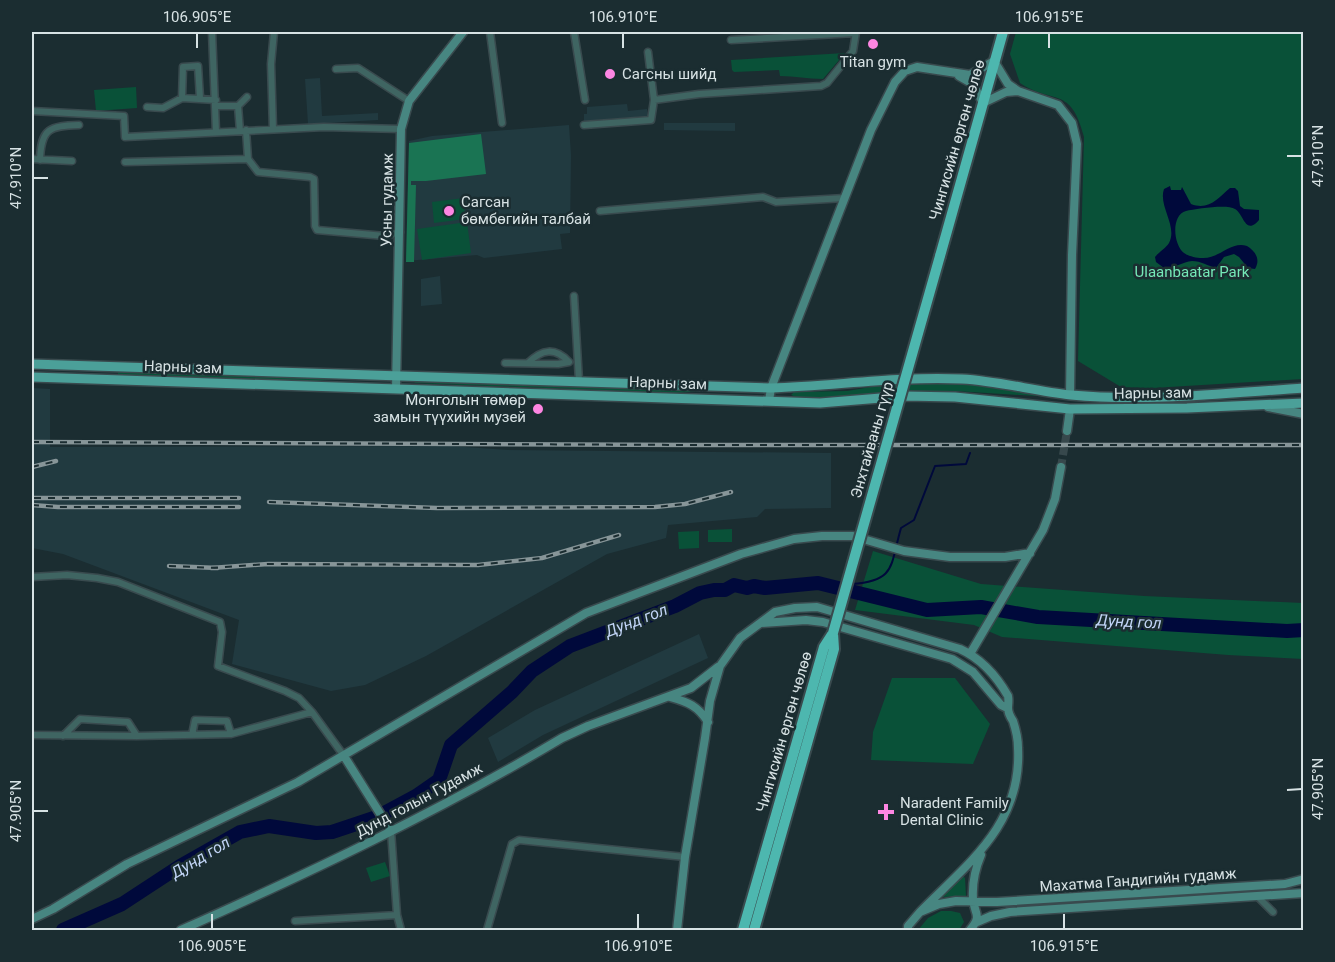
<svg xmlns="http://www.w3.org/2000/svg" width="1335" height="962" font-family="Roboto,sans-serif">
	<rect width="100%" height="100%" fill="#1b2d31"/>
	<path fill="#213a40" d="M320,78L322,116L378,113V120L308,124L305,79Z
		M627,104L628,111L647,109L648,116L584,121V114H587V107Z
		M664,123H735V131L664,130Z
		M569,125L571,155L570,233L560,234L562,249L484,258L477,255L406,261L409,141L432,136Z
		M440,276L442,304L421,306V279Z
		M32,388L50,389V447L451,446L508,450L831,453V508L765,509L757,517L668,525L666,538L607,554L426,656L365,685L331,691L232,664L239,620L63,554L32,548Z
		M699,634L708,658L543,735L498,762L488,738L535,710Z"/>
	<path fill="#095138" d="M1016,32H1303V379L1153,388L1121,387L1078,361L1084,137C1071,85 1053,105 1020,83L1010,54Z
		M845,53L823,79C807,79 795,76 780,76L779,70L734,72L732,70L731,60Z
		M136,87L137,108L96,111L94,90Z
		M464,198L465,219L434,223L432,202Z
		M467,222L471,253L422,260L417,229Z
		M118,371L342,378L307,382L118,375Z
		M417,381L700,390L701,391L676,393L414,383Z
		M920,383L968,384L1052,397L955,391L888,392L846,397H796L791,395L794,392L847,391L888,384Z
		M732,529V542H708V530Z
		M699,531V548L679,549L678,532Z
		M873,551L981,584L1144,596L1303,603V659L1228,655L1002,637L974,625L855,610Z
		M892,678H955L990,724L973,764L871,760L873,732Z
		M385,862L390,876L371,882L366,868Z
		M962,875L965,878L966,896L943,897L944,894Z
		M941,911H951L960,913L964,922L959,930H918L928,918Z"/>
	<path fill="#1a7453" d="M481,134L486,174L426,181H411V185H416L414,262H406L409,143Z"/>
	<path fill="#00093b" d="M1170,186L1171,190H1181L1182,187L1191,204C1209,211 1218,198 1230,188H1235L1238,191L1240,206L1244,209L1259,210V220C1245,236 1244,214 1235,209C1227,204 1196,209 1186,211C1171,215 1173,244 1184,253C1188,256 1196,258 1202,258C1220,259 1230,241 1247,246C1255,251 1261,259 1255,269L1248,268L1239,257L1234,254L1224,257L1216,268C1208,266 1201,261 1192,261C1183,262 1174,268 1164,268L1156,262L1155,257C1159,252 1166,248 1169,243C1178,226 1158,206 1164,189Z"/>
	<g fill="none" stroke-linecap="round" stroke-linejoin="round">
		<path stroke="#00093b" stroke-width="2" d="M852,584C896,581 890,566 901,528L914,520L935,466L966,464L970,453
			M830,586L843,585"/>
		<path stroke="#00093b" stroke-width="14" d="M63,930L122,904L180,866L240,832L269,826L316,833L332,832L377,817L416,796L439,780L451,745L512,692L532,671L570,646L675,606L700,593L714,590H725L734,585L747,588L754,586L765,588L818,583L927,610L981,607L1038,617L1287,631L1304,630"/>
		<path stroke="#37484c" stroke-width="8" stroke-dasharray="8 4" stroke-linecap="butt" d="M1061,467L1067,431"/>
		<defs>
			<path id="street" d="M212,32L216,132
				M490,32L502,123
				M574,32L585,100
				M731,40L855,33
				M648,52L654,100L699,94L821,86L827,83L853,51L856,32
				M336,69L358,68L409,101
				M182,98L183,67L198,66L200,98
				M216,106H238
				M147,107L163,108L182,98L216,100
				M32,111L124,116L125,137L324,127L401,129
				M584,125L651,120L654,100
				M273,129L271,64L274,32
				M240,131L238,106L247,97
				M32,159L72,161
				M248,159L258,172L310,177L314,179L315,226L317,230L385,236L400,232
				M40,160C41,128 50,126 79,125
				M125,162L248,159L246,130
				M600,211L763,197L776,202L845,198
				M574,296L579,381
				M505,363L558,364L569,362
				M528,363C542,349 555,347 569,362
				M32,577L67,575L97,578L118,582L220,622L222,632L218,666L285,691L299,698L312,712L344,756
				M32,735L137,736L231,734L312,712
				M192,735L195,720L227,721L231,734
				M63,736L80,719L128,722L137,736
				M391,831L397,915L401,930
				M1257,896L1273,912
				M295,921L397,915
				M487,930L512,844L519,840L685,857"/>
			<path id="secondary" d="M959,76L973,84L983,103L1006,92L1018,91
				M396,389L401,129L409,101L463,32
				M769,401L771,388L871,130L895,82L905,71L917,67L970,75L994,61L1008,84L1018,91L1058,105L1072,123L1077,144L1072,255L1070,395
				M1268,407L1304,414
				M1067,431L1070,409
				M761,623L806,620L823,622L952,659L973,672L1001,705L1007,708
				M970,654L1043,530L1055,499L1061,467
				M670,697C688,702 698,706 708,722
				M344,756L391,831
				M32,919L53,909L127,864L298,782L586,613L741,554L794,539L822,536H853L904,551L950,557H1005L1030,553
				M977,922L991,916L1010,912L1304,893
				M181,930C311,872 440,811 562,738L588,726L691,688L718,667
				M677,930L685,857L705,738L710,701L720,666L740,638L775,612L795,608L817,607L960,649C982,659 996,675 1008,696C1009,701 1008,705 1008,708C1008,712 1011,718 1013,721C1016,730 1018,739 1018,748C1022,825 968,863 920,912
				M908,930V926L920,912L939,904L956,901L997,902L1285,884L1304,879
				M970,930C983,915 974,914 973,899C972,883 975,869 981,855"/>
			<path id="primary" d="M32,364L771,388C835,386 898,376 962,379C999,381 1034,391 1071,395C1148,402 1227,393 1304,388
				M32,377L820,403L905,396L955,397L1070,409L1187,408L1304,403"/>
			<path id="highway" d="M940,256L1003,32
				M743,930L824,647L833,633
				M754,930L834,649L833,633"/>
		</defs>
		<use href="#street" stroke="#394a4e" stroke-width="9"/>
		<use href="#secondary" stroke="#394a4e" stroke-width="11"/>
		<use href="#primary" stroke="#394a4e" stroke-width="12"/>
		<use href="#highway" stroke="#394a4e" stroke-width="14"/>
		<use href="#street" stroke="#3f6562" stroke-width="6"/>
		<use href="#secondary" stroke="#478681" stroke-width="8"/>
		<use href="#primary" stroke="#4ba099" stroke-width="9"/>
		<use href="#highway" stroke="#4db7af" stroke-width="10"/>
		<defs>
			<path id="rail" d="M32,442L694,445H1304
				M32,467L56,461
				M34,498H239
				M269,502L437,508L655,507L685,504L731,492
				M32,505L58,507H239
				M169,566L218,568
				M211,568L268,564L478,565L542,558L619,535"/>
		</defs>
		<use href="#rail" stroke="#879598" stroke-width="4.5"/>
		<use href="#rail" stroke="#1b2d31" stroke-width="2" stroke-dasharray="7" stroke-linecap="butt"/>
		<defs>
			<path id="highway-bridge" d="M833,633L940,256"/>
		</defs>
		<use href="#highway-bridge" stroke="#394a4e" stroke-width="14" stroke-linecap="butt"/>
		<use href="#highway-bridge" stroke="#4db7af" stroke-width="10"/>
	</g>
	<path fill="none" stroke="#d7e2e4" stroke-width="2" d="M197,33V48M623,33V48M1049,33V48M1287,156H1302M33,178H48M1287,790L1302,789M33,811H48M212,914V929M638,914V929M1064,914V929"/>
	<g fill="#fd86e2" stroke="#1b2d31" stroke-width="2">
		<circle cx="873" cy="44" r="6"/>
		<circle cx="610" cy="74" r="6"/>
		<circle cx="449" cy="211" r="6"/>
		<circle cx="538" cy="409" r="6"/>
		<path d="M883 803h6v6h6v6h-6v6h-6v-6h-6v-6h6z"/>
	</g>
	<g text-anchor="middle" stroke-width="5" stroke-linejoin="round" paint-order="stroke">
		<g font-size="15" fill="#d7e2e4" stroke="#1b2d31" text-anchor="start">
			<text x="873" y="67" text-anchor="middle">Titan gym</text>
			<text x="622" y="79">Сагсны шийд</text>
			<text x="461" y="207">Сагсан<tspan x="461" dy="17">бөмбөгийн талбай</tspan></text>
			<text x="526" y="405" text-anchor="end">Монголын төмөр<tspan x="526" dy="17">замын түүхийн музей</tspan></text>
			<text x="900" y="808">Naradent Family<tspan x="900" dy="17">Dental Clinic</tspan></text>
		</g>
		<g font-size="15" fill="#d7e2e4" stroke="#1b2d31">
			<text transform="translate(957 140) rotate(-74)" y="5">Чингисийн өргөн чөлөө</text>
			<text transform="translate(387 200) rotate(-89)" y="5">Усны гудамж</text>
			<text transform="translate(183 367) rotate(2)" y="5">Нарны зам</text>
			<text transform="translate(668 383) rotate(2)" y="5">Нарны зам</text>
			<text transform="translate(1153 393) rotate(-1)" y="5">Нарны зам</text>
			<text transform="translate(872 440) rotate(-74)" y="5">Энхтайваны гүүр</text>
			<text transform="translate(784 732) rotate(-74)" y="5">Чингисийн өргөн чөлөө</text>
			<text transform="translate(419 800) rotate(-28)" y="5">Дунд голын Гудамж</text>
			<text transform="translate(1138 880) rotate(-4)" y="5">Махатма Гандигийн гудамж</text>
		</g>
		<g font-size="15" fill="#75e8b7" stroke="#1b2d31">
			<text x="1192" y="277">Ulaanbaatar Park</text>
		</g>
		<g font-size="16" font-style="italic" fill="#c1d4f6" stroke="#1b2d31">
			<text transform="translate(636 620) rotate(-21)" y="6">Дунд гол</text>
			<text transform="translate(1129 621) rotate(3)" y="6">Дунд гол</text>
			<text transform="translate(200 857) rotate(-31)" y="6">Дунд гол</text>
		</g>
	</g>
	<rect width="1335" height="962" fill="none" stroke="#1b2d31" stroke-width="66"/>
	<rect x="33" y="33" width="1269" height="896" fill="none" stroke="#d7e2e4" stroke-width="2"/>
	<g font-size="15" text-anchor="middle" fill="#d7e2e4">
		<text x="197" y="22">106.905°E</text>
		<text x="623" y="22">106.910°E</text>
		<text x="1049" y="22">106.915°E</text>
		<text transform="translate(1318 156) rotate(-90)" y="5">47.910°N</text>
		<text transform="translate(16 178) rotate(-90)" y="5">47.910°N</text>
		<text transform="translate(1318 789) rotate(-90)" y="5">47.905°N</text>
		<text transform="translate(16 811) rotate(-90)" y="5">47.905°N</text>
		<text x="212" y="951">106.905°E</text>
		<text x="638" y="951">106.910°E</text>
		<text x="1064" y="951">106.915°E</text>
	</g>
</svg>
